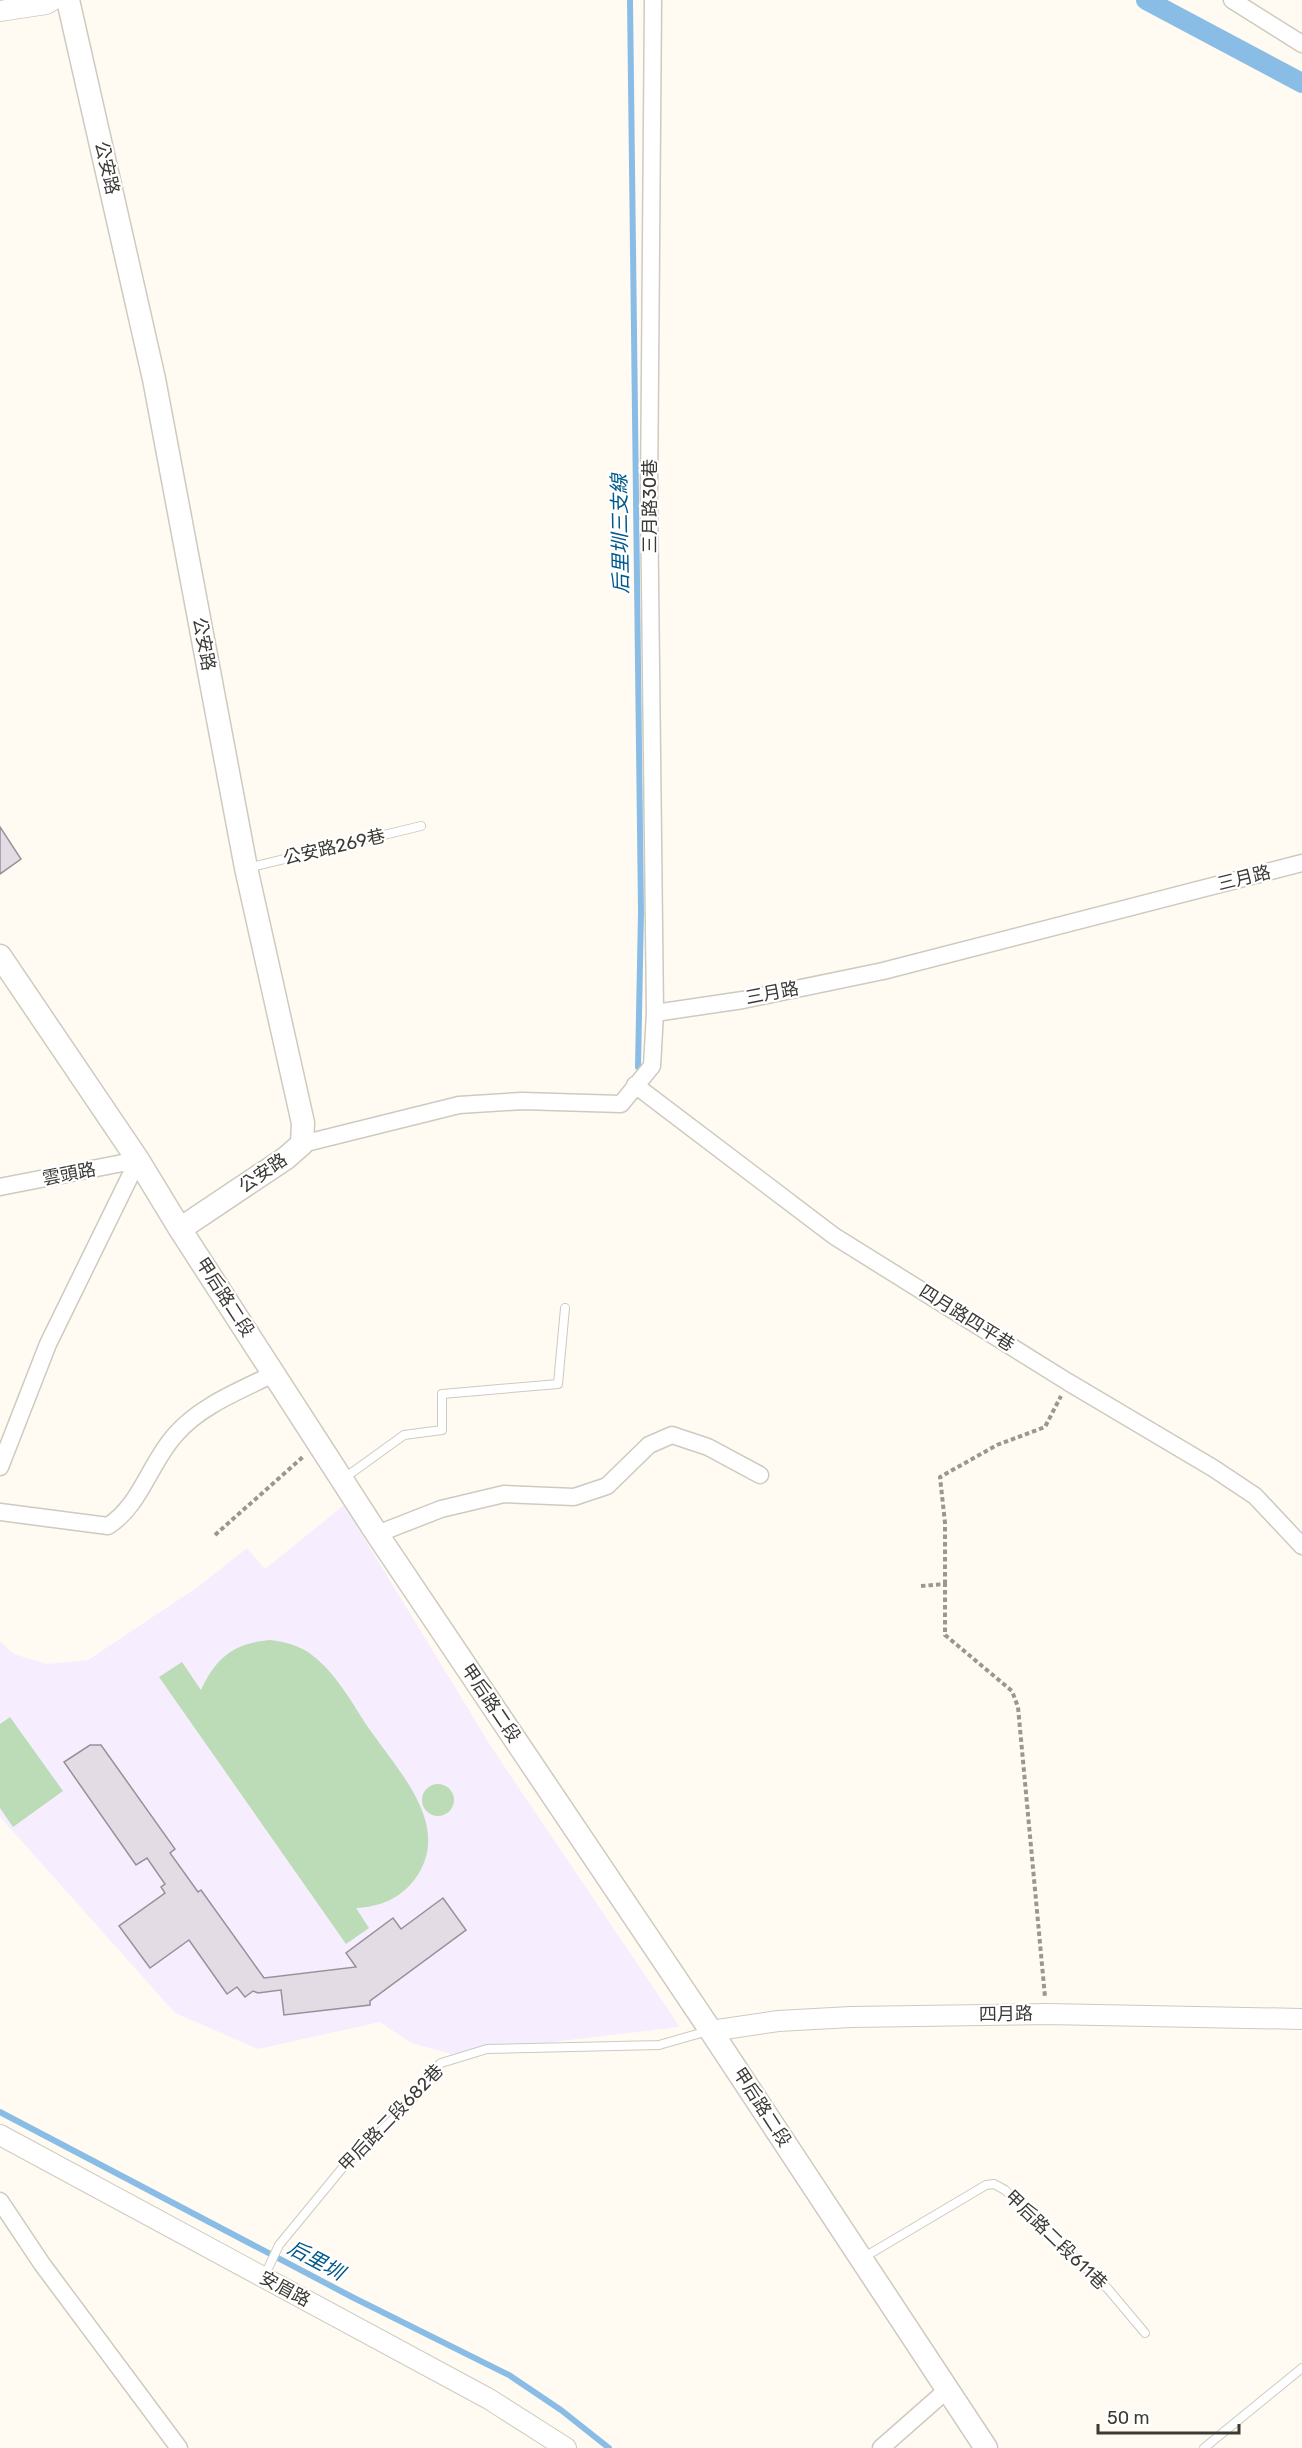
<svg xmlns="http://www.w3.org/2000/svg" width="1302" height="2448" font-family="Rubik,'Noto Sans TC',sans-serif">
	<rect width="100%" height="100%" fill="#fffbf3"/>
	<path fill="#f6eefe" d="M344,1505L492,1748L680,2027L452,2054L411,2043L380,2022L258,2049L175,2013L0,1817V1641L14,1654L47,1664L88,1660L199,1586L247,1548L265,1569Z"/>
	<path fill="#bbdcb6" d="M270,1640C285,1642 299,1645 312,1655C337,1674 353,1705 370,1730C400,1773 453,1827 415,1879C400,1899 379,1907 356,1908L369,1928L346,1944L159,1677L182,1662L201,1690C216,1658 233,1643 270,1640Z
		M10,1717L63,1791L13,1827L0,1808V1724Z
		M422 1800a16 16 0 1 1 32 0a16 16 0 1 1-32 0Z"/>
	<g fill="none" stroke-linecap="round" stroke-linejoin="round">
		<path stroke="#8abde5" stroke-width="6" d="M630,0L641,912L638,1067
			M0,2112L354,2298L509,2375L561,2410L609,2448"/>
		<path stroke="#8abde5" stroke-width="20" d="M1146,0L1302,83"/>
	</g>
	<path fill="#e4dce5" stroke="#989099" stroke-width="1.5" d="M0,827L21,859L0,874Z
		M90,1745H101L175,1849L170,1853L198,1892L201,1890L264,1978L356,1967L346,1953L393,1918L401,1929L443,1898L466,1930L370,2001V2005L284,2015L281,1990L258,1993L253,1991L245,1997L237,1987L227,1994L189,1940L150,1968L119,1926L165,1893L161,1887L165,1884L147,1858L136,1865L64,1762Z"/>
	<g fill="none" stroke-linecap="round" stroke-linejoin="round">
		<defs>
			<path id="service" d="M247,868L421,826
				M343,1479L404,1435L442,1430V1394L558,1384L565,1308
				M861,2259L986,2185L994,2184L1005,2190L1108,2289L1145,2333
				M264,2277L279,2245L344,2166L408,2105L431,2073L441,2063L487,2049L659,2045L708,2031
				M1204,2448L1302,2368"/>
			<path id="minor" d="M1232,0L1302,44
				M655,1013L743,1000L883,971L1302,863
				M635,1085L834,1236L1068,1382L1213,1468L1255,1496L1302,1546
				M302,1144L459,1105L522,1101L621,1104L652,1066L655,1013L649,495L653,0
				M0,1187L138,1160
				M0,1467L48,1344L138,1160
				M0,1512L108,1526C141,1505 150,1462 176,1434C201,1405 242,1390 275,1373
				M377,1534L441,1509L504,1494L574,1497L607,1486L649,1445L672,1435L708,1447L760,1475
				M0,2201L42,2264L179,2448
				M881,2448L948,2389"/>
			<path id="tertiary" d="M0,11L46,4L53,0
				M711,2031L778,2021L851,2017L1047,2014L1302,2019
				M0,2135L489,2399L566,2448"/>
			<path id="secondary" d="M68,0L154,379L246,868L303,1123L302,1144L286,1158L180,1229
				M0,956L138,1160L180,1229L377,1534L711,2031L986,2448"/>
		</defs>
		<use href="#service" stroke="#cecabf" stroke-width="10"/>
		<use href="#minor" stroke="#cecabf" stroke-width="19"/>
		<use href="#tertiary" stroke="#cecabf" stroke-width="22"/>
		<use href="#secondary" stroke="#cecabf" stroke-width="25"/>
		<path stroke="#999791" stroke-width="4" stroke-dasharray="4.5 3" stroke-linecap="butt" d="M215,1535L304,1456
			M945,1584V1523L940,1477L997,1445L1045,1427L1061,1396
			M921,1586L945,1584V1635L1012,1691L1018,1707L1045,1997"/>
		<use href="#service" stroke="#fff" stroke-width="8"/>
		<use href="#minor" stroke="#fff" stroke-width="16"/>
		<use href="#tertiary" stroke="#fff" stroke-width="20"/>
		<use href="#secondary" stroke="#fff" stroke-width="22"/>
	</g>
	<g text-anchor="middle" stroke-width="4.5" stroke-linejoin="round" paint-order="stroke">
		<g font-size="18" fill="#3b3a35" stroke="#fff">
			<text transform="translate(107 168) rotate(77)" y="6">公安路</text>
			<text transform="translate(650 506) rotate(-90)" y="6">三月路30巷</text>
			<text transform="translate(204 644) rotate(79)" y="6">公安路</text>
			<text transform="translate(334 847) rotate(-13)" y="6">公安路269巷</text>
			<text transform="translate(1244 878) rotate(-14)" y="6">三月路</text>
			<text transform="translate(772 993) rotate(-11)" y="6">三月路</text>
			<text transform="translate(263 1173) rotate(-35)" y="6">公安路</text>
			<text transform="translate(69 1174) rotate(-11)" y="6">雲頭路</text>
			<text transform="translate(225 1297) rotate(57)" y="6">甲后路二段</text>
			<text transform="translate(967 1318) rotate(32)" y="6">四月路四平巷</text>
			<text transform="translate(491 1703) rotate(56)" y="6">甲后路二段</text>
			<text transform="translate(1006 2014) rotate(-1)" y="6">四月路</text>
			<text transform="translate(762 2107) rotate(57)" y="6">甲后路二段</text>
			<text transform="translate(391 2118) rotate(-46)" y="6">甲后路二段682巷</text>
			<text transform="translate(1056 2240) rotate(44)" y="6">甲后路二段611巷</text>
			<text transform="translate(285 2289) rotate(28)" y="6">安眉路</text>
		</g>
		<g font-size="20" font-style="italic" fill="#00598b" stroke="#fff">
			<text transform="translate(620 534) rotate(-91)" y="7">后里圳三支線</text>
			<text transform="translate(316 2260) rotate(28)" y="7">后里圳</text>
		</g>
	</g>
	<path d="M1098 2424v9h141v-9" fill="none" stroke="#3b3a35" stroke-width="3"/>
	<text x="1107" y="2424" font-size="18" fill="#3b3a35" stroke="#ffffff" stroke-width="4.5" paint-order="stroke">50 m</text>
</svg>
